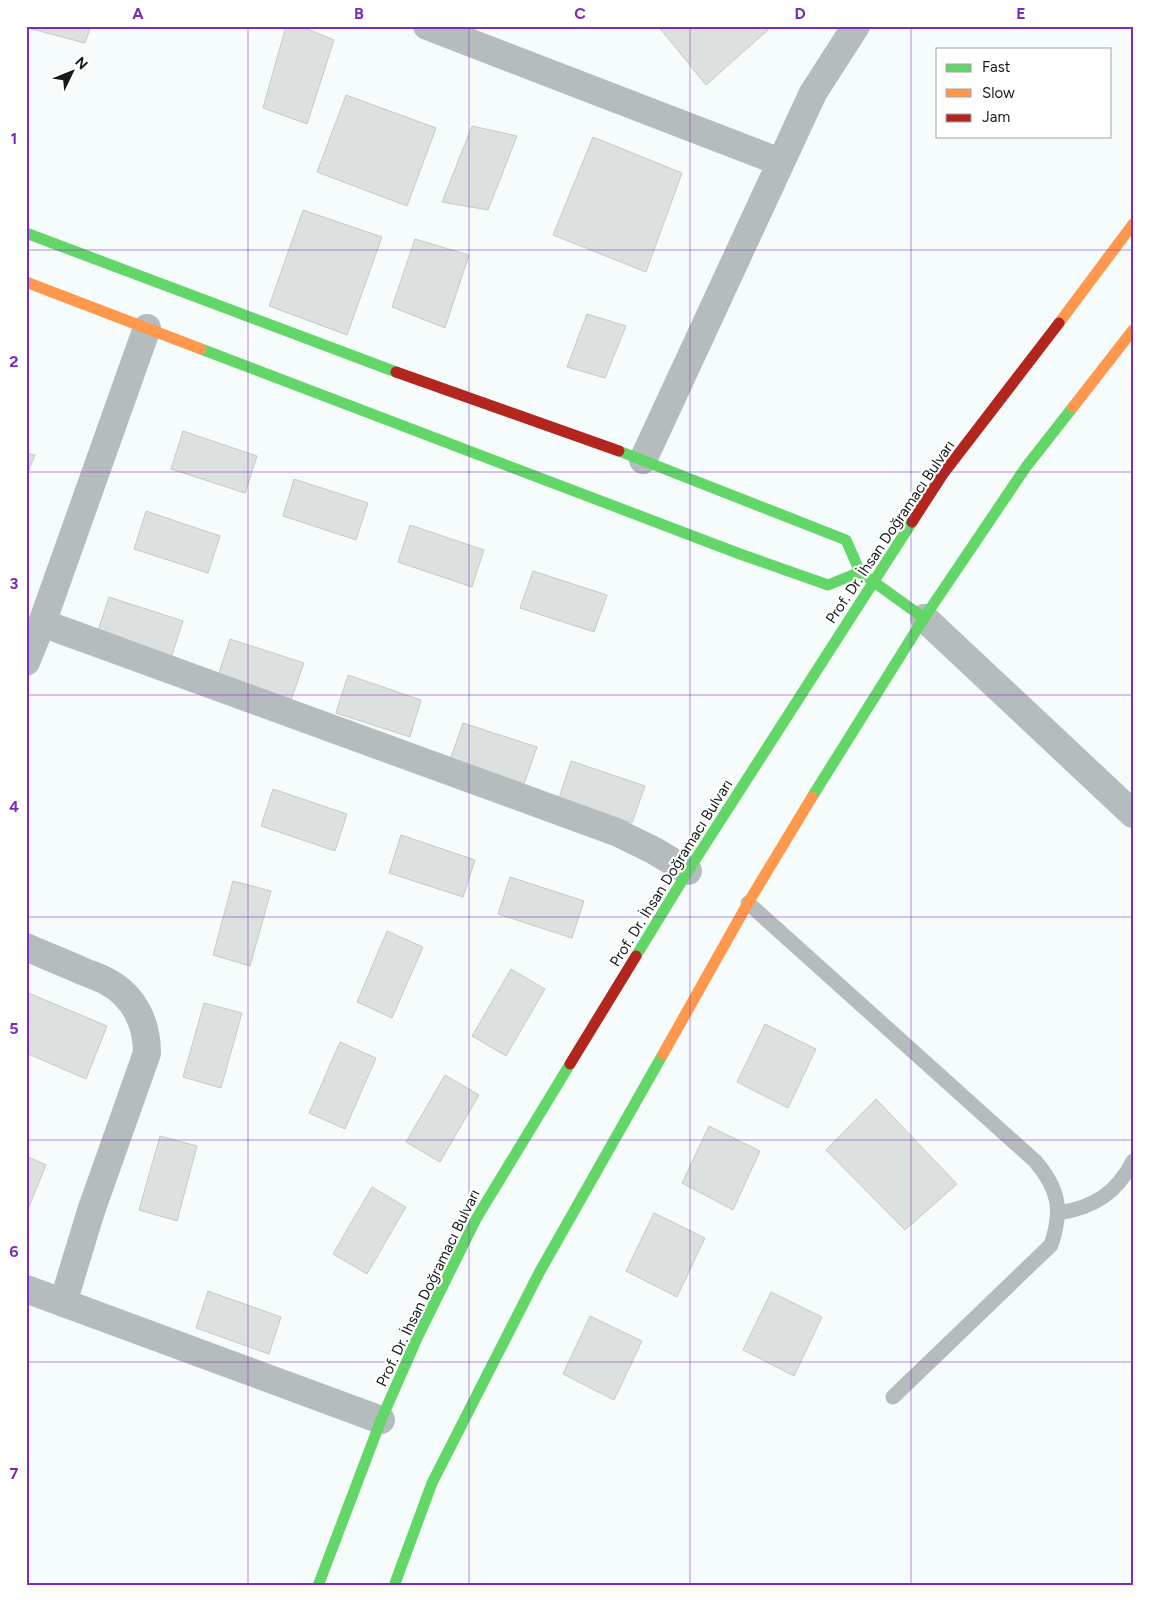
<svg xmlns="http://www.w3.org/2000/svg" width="1159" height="1612" font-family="Figtree,sans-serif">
	<rect width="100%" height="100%" fill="#f5fcfb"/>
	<path fill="#dce1df" stroke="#c5cac8" d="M28,26H91L85,43L28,28Z
		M286,26H300L334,40L307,124L263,108Z
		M658,26H765L768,30L706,85Z
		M346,95L436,128L407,206L317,172Z
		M472,126L517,136L488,210L442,202Z
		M593,137L682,173L646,272L553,235Z
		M303,210L382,237L347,335L269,306Z
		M415,239L469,255L445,328L392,307Z
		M587,314L626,326L605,378L567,367Z
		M183,431L257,456L245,493L171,469Z
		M26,453L35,455L26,477Z
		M294,479L368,503L356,540L283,516Z
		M146,511L220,536L208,573L134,549Z
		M410,525L484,550L472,587L398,562Z
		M533,571L607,595L594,632L520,608Z
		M109,597L183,621L171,658L97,634Z
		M230,639L304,663L291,700L218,676Z
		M348,675L421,700L410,737L336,713Z
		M463,723L537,747L524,784L450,760Z
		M571,761L645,786L632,823L559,798Z
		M273,789L347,814L335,851L261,826Z
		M401,835L475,860L463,897L389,873Z
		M510,877L584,901L572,938L498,914Z
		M233,881L271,891L250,966L213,955Z
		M387,931L423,947L392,1018L357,1002Z
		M511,969L545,989L506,1056L472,1036Z
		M26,992L107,1026L86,1079L26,1053Z
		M204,1003L242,1013L221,1088L183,1077Z
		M765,1024L816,1049L788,1108L737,1082Z
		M340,1042L376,1058L345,1129L309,1113Z
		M445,1075L479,1095L440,1162L406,1142Z
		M876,1099L957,1184L905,1230L826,1150Z
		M709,1126L760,1151L733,1210L682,1183Z
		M160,1136L197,1146L177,1221L139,1210Z
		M26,1156L46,1165L26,1214Z
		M372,1187L406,1207L367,1274L333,1254Z
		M654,1213L705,1238L677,1297L626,1271Z
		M208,1291L281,1317L269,1354L196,1328Z
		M771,1292L822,1317L794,1376L743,1350Z
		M590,1316L642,1341L614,1400L563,1374Z"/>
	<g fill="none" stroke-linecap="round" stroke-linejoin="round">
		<path stroke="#b5bcbe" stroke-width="15" d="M748,903L1035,1161C1059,1189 1063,1210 1051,1245L893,1397
			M1058,1213C1093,1208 1117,1193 1133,1161"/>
		<path stroke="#b5bcbe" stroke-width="28" d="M427,26L780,162
			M643,460L813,93L856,26
			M924,618L1133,814
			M42,623L616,832L653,850L688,871
			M26,662L42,623L147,328
			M26,947C44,955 62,962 80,970C89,974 99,977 108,982C135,997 147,1024 147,1053L91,1211L63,1303
			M26,1289L381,1420"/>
		<path stroke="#63d668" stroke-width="11" d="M26,233L396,372
			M201,349L740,554L828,585L860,572
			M619,451L846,540L860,572L924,618
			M812,797L924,618L1026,467L1073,407
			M636,956L688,871L912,522
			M318,1586L381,1420L418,1336L476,1219L570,1064
			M394,1586L432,1483L539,1273L663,1054"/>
		<path stroke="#ff974d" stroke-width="11" d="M26,282L201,349
			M1059,323L1133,224
			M1073,407L1133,330
			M663,1054L748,903L812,797"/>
		<path stroke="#b3261e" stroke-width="11" d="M396,372L619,451
			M912,522L943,474L1059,323
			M570,1064L636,956"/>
	</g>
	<path fill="none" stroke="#7b2cbf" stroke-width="1" stroke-opacity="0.55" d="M248,26V1586M469,26V1586M690,26V1586M911,26V1586M26,250H1133M26,472H1133M26,695H1133M26,917H1133M26,1140H1133M26,1362H1133"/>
	<g text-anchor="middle" stroke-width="4.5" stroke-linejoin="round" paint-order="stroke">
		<g font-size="15" fill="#161a1a" stroke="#fff">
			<text transform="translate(890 532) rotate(-56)" y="5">Prof. Dr. İhsan Doğramacı Bulvarı</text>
			<text transform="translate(671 873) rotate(-58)" y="5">Prof. Dr. İhsan Doğramacı Bulvarı</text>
			<text transform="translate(428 1288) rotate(-64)" y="5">Prof. Dr. İhsan Doğramacı Bulvarı</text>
		</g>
	</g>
	<rect width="1159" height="1612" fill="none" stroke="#ffffff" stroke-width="55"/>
	<rect x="936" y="48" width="175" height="90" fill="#ffffff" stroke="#a2a3a3"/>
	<rect x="946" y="64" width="25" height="8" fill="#63d668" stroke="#a2a3a3"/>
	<text x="982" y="72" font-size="15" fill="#161a1a">Fast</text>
	<rect x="946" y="89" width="25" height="8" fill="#ff974d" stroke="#a2a3a3"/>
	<text x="982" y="98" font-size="15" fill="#161a1a">Slow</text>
	<rect x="946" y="114" width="25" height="8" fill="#b3261e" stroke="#a2a3a3"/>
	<text x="982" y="122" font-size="15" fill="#161a1a">Jam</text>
	<g transform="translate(72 72) rotate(47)" stroke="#ffffff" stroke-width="4" paint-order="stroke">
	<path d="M0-4L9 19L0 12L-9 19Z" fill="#161a1a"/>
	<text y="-8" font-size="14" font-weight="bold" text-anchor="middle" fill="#161a1a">N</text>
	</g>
	<rect x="28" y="28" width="1104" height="1556" fill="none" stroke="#7b2cbf" stroke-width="2"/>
	<g font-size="16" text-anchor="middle" font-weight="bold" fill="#7b2cbf">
		<text x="138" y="19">A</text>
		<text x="359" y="19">B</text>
		<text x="580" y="19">C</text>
		<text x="800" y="19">D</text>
		<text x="1021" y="19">E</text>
		<text x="14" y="144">1</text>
		<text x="14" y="367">2</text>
		<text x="14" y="589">3</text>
		<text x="14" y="812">4</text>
		<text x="14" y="1034">5</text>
		<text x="14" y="1257">6</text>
		<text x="14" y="1479">7</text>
	</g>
</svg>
